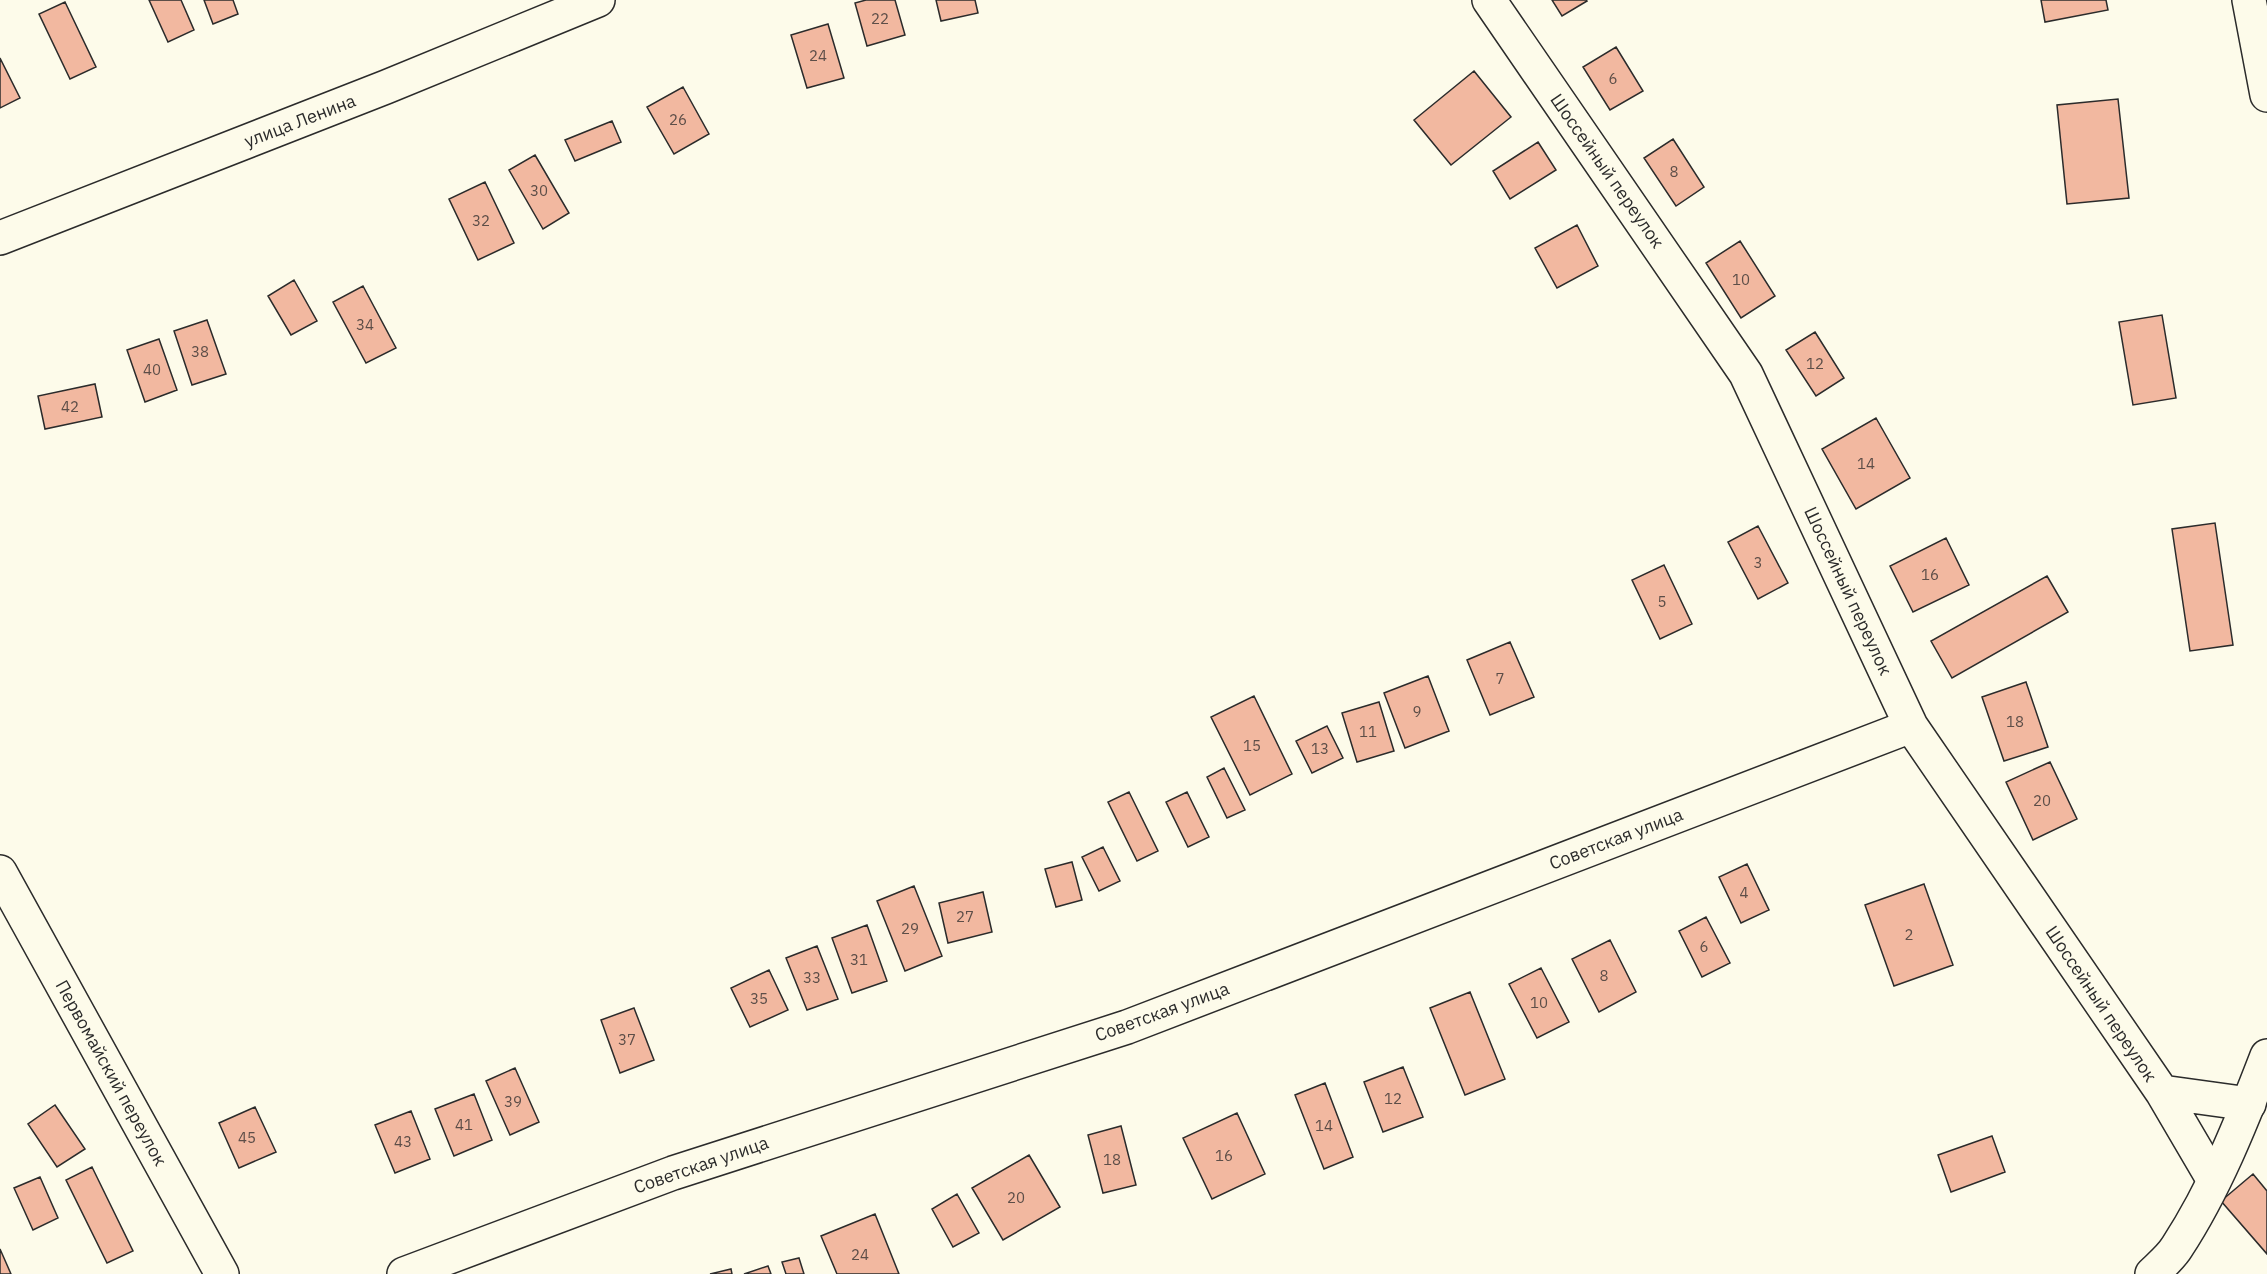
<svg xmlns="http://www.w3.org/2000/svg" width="2267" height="1274" font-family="'IBM Plex Sans',sans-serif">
	<rect width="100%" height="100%" fill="#fdfbea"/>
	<path fill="#f2b8a0" stroke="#2b2b2b" stroke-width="1.5" d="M149,0H181L194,30L168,42Z
		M204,0H233L238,14L213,24Z
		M866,0H895L905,35L867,46L855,3Z
		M936,0H975L978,13L941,21Z
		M1552,0H1586L1587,1L1562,16Z
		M2041,0H2106L2108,10L2045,22Z
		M65,2L96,67L70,79L39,14Z
		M828,24L844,78L807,88L791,35Z
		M1616,47L1643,91L1610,110L1583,67Z
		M0,58L20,98L0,108Z
		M1474,71L1511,117L1451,165L1414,120Z
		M683,87L709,134L674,154L647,107Z
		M2118,99L2129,198L2067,204L2057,105Z
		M612,121L621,142L575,161L565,140Z
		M1673,139L1704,187L1676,206L1644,158Z
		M1538,142L1556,170L1510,199L1493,171Z
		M535,155L569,213L543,229L509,170Z
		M485,182L514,243L478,260L449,199Z
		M1577,225L1598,266L1557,288L1535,248Z
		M1740,241L1775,296L1741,318L1706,263Z
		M294,280L317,321L291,335L268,296Z
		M363,286L396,348L366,363L333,302Z
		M2162,315L2176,398L2133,405L2119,322Z
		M207,320L226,374L192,385L174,331Z
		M1815,332L1844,378L1816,396L1786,350Z
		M159,339L177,390L145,402L127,350Z
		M95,384L102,417L45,429L38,396Z
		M1876,418L1910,478L1856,509L1822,449Z
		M2215,523L2233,645L2190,651L2172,529Z
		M1758,526L1788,583L1758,599L1728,542Z
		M1946,538L1969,585L1913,612L1890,566Z
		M1664,565L1692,624L1660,639L1632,580Z
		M2047,576L2068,612L1952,678L1931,641Z
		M1510,642L1534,697L1490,715L1467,660Z
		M1428,676L1449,731L1405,748L1384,693Z
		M2026,682L2048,747L2004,761L1982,697Z
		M1254,696L1292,774L1250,795L1211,717Z
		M1379,702L1394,751L1357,762L1342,713Z
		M1327,726L1343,758L1312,773L1296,741Z
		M2050,762L2077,819L2033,840L2006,782Z
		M1224,768L1245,810L1227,818L1207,777Z
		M1129,792L1158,851L1137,861L1108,802Z
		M1187,792L1209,837L1188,847L1166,802Z
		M1103,847L1120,881L1099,891L1082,857Z
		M1072,862L1082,900L1056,907L1045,869Z
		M1747,864L1769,910L1741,923L1719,877Z
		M1924,884L1953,965L1894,986L1865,905Z
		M914,886L942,956L905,971L877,901Z
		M983,892L992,932L948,943L939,903Z
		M1706,917L1730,963L1702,977L1679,931Z
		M867,925L887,981L852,993L832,938Z
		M1610,940L1636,992L1599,1012L1572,959Z
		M817,946L838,999L807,1010L786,958Z
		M1541,968L1569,1022L1537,1038L1509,984Z
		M769,970L788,1010L750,1027L731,988Z
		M1470,992L1505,1079L1465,1095L1430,1008Z
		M634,1008L654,1060L620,1073L601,1020Z
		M1403,1067L1423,1117L1383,1132L1364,1082Z
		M515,1068L539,1122L510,1135L486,1081Z
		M1325,1083L1353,1157L1324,1169L1295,1095Z
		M474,1094L492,1140L454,1156L435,1109Z
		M55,1105L85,1149L57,1167L28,1124Z
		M255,1107L276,1152L239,1168L219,1123Z
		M411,1111L430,1159L395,1173L375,1125Z
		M1237,1113L1265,1174L1212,1199L1183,1138Z
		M1121,1126L1136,1185L1103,1193L1088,1135Z
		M1992,1136L2005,1172L1951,1192L1938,1155Z
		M1029,1155L1060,1207L1003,1240L972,1188Z
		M92,1167L133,1251L107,1263L66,1180Z
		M2253,1174L2267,1191V1254L2221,1201Z
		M40,1177L58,1218L33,1230L14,1188Z
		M957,1194L979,1233L953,1247L932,1209Z
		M875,1214L899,1274H837L821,1236Z
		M0,1249L11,1274H0Z
		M799,1258L804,1274H786L782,1262Z
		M768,1266L771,1274H744Z
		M731,1269L732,1274H710Z"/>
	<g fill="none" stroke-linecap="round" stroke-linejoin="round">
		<defs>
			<path id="street" d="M1489,0L1746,374L1911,726L2162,1092L2213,1179
				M0,872L222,1274
				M2162,1092L2249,1104
				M404,1274L673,1173L1127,1027L1911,726"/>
			<path id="secondary" d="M2249,0L2267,95
				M0,238L386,87L598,0
				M2152,1274C2160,1266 2171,1257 2177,1247C2215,1189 2242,1121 2267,1056"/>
		</defs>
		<use href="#street" stroke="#2b2b2b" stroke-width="36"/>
		<use href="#secondary" stroke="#2b2b2b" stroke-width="36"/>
		<use href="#street" stroke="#fdfbea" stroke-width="33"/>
		<use href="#secondary" stroke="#fdfbea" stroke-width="33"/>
	</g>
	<g text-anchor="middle" stroke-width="4.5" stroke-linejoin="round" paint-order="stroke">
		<g font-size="15" fill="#5d4e48">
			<text x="880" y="24">22</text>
			<text x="818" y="61">24</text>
			<text x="1613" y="84">6</text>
			<text x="678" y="125">26</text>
			<text x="1674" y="177">8</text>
			<text x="539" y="196">30</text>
			<text x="481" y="226">32</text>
			<text x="1741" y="285">10</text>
			<text x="365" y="330">34</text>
			<text x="200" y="357">38</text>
			<text x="1815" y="369">12</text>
			<text x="152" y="375">40</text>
			<text x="70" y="412">42</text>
			<text x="1866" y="469">14</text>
			<text x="1758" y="568">3</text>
			<text x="1930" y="580">16</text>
			<text x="1662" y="607">5</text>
			<text x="1500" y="684">7</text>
			<text x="1417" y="717">9</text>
			<text x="2015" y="727">18</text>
			<text x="1368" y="737">11</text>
			<text x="1252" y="751">15</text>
			<text x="1320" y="754">13</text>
			<text x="2042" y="806">20</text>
			<text x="1744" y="898">4</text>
			<text x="965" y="922">27</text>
			<text x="910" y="934">29</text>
			<text x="1909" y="940">2</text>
			<text x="1704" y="952">6</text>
			<text x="859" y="965">31</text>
			<text x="1604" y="981">8</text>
			<text x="812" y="983">33</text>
			<text x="759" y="1004">35</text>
			<text x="1539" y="1008">10</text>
			<text x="627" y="1045">37</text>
			<text x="1393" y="1104">12</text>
			<text x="513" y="1107">39</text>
			<text x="464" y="1130">41</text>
			<text x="1324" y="1131">14</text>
			<text x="247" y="1143">45</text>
			<text x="403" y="1147">43</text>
			<text x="1224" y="1161">16</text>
			<text x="1112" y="1165">18</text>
			<text x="1016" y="1203">20</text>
			<text x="860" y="1260">24</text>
		</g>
		<g font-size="18" fill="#2b2b2b" stroke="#fdfbea">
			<text transform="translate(300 121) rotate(-21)" y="6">улица Ленина</text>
			<text transform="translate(1607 171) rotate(55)" y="6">Шоссейный переулок</text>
			<text transform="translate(1848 591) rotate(65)" y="6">Шоссейный переулок</text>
			<text transform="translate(1616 839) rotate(-21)" y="6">Советская улица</text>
			<text transform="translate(2101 1004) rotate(56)" y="6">Шоссейный переулок</text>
			<text transform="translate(1162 1012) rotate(-20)" y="6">Советская улица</text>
			<text transform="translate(111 1073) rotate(61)" y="6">Первомайский переулок</text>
			<text transform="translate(701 1165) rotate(-19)" y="6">Советская улица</text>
		</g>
	</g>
</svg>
